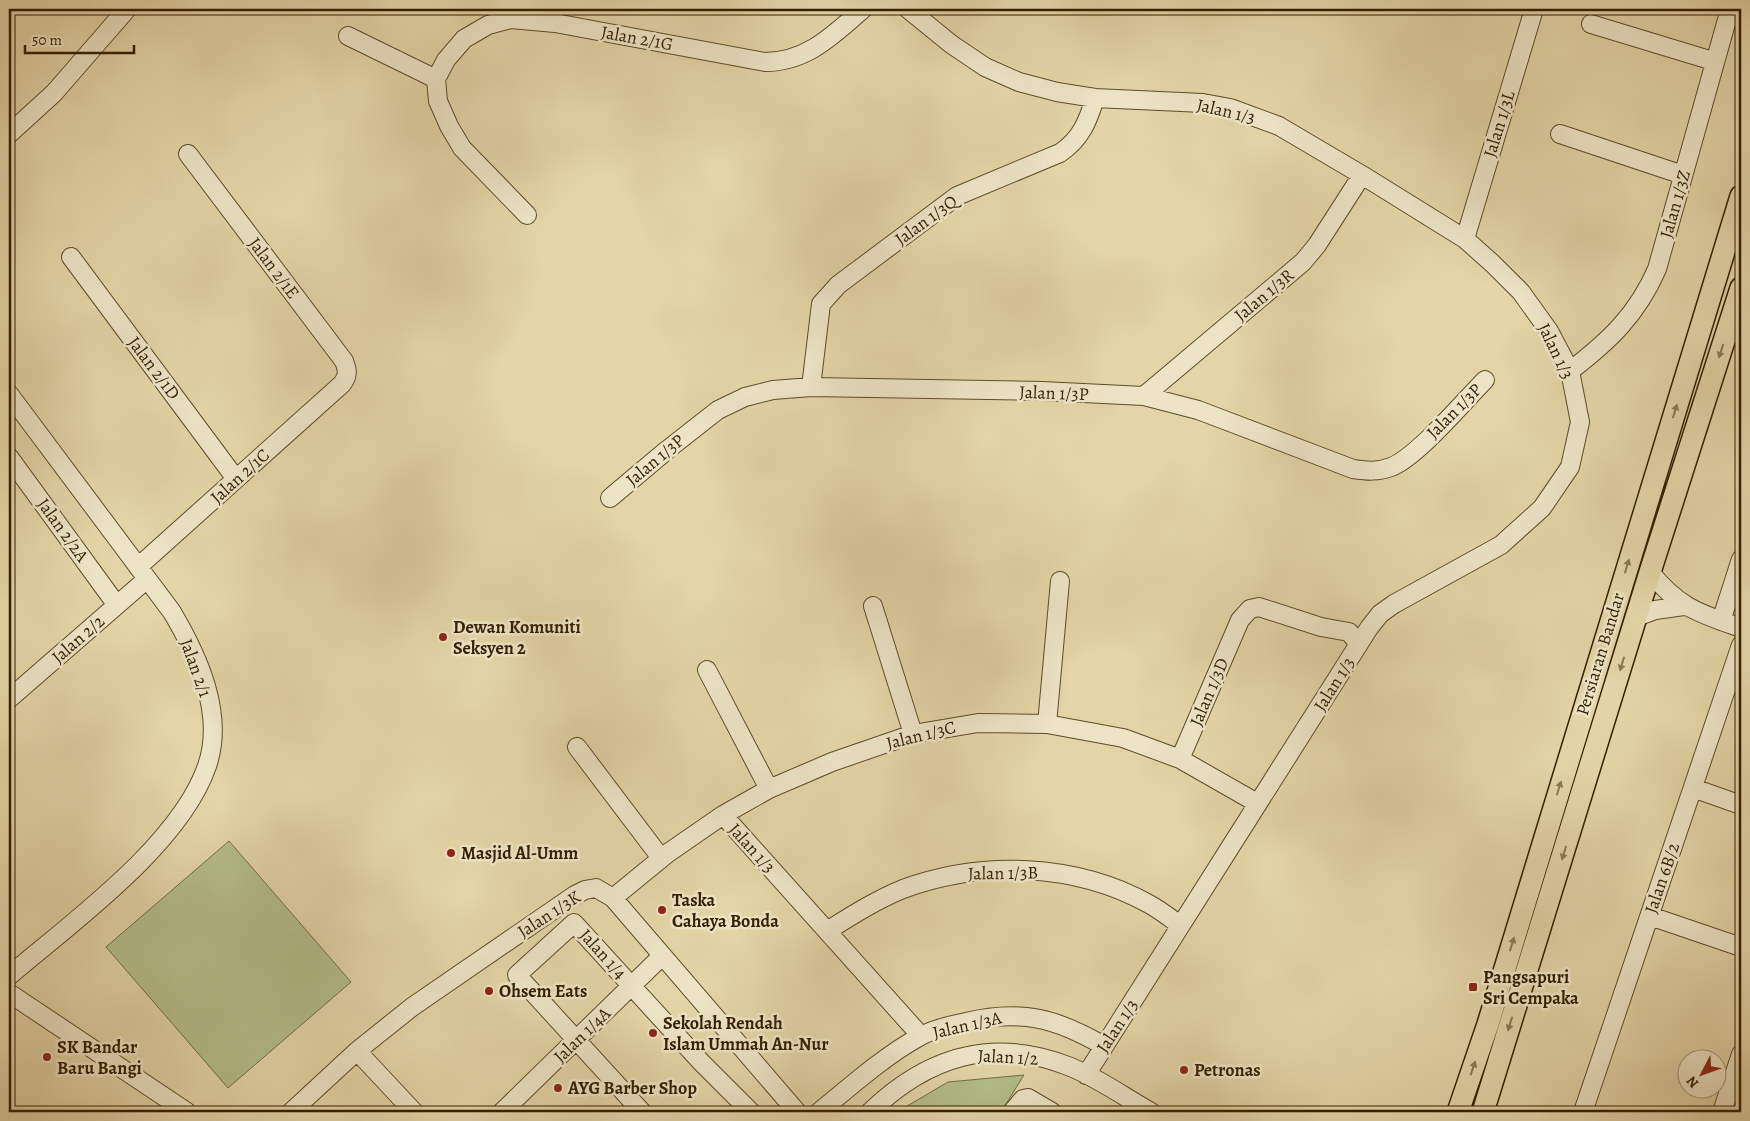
<svg xmlns="http://www.w3.org/2000/svg" width="1750" height="1121" font-family="Alegreya,serif">
	<rect width="100%" height="100%" fill="#e3d5a7"/>
	<filter id="stains"><feTurbulence type="fractalNoise" baseFrequency=".004" numOctaves="4"/><feColorMatrix values="0 0 0 0 .2 0 0 0 0 .09 0 0 0 0 .02 0 0 0 .5 -.17"/></filter>
	<radialGradient id="worn" r=".72"><stop offset=".6" stop-color="#630" stop-opacity="0"/><stop offset="1" stop-color="#630" stop-opacity=".3"/></radialGradient>
	<path fill="#b3bd88" stroke="#726e44" d="M229,841L351,982L228,1088L106,947Z
		M1024,1075L1001,1112H897L948,1082Z"/>
	<g fill="none" stroke-linecap="round" stroke-linejoin="round">
		<defs>
			<path id="minor" d="M908,9L951,44L985,67L1019,82L1057,92L1095,98L1203,103L1230,108L1279,126L1362,175L1465,239L1493,264L1521,292L1549,331L1570,371L1580,422L1570,467L1542,508L1501,545L1394,604L1380,614L1369,628L1086,1075
				M1591,24L1713,61
				M348,36L436,79
				M9,134L54,93L127,9
				M1560,134L1683,175
				M527,215L462,148L449,126L438,101L436,79L446,60L464,39L488,25L511,19L555,23L765,62C807,62 833,35 863,9
				M1465,239L1534,9
				M71,257L236,479
				M1570,371C1609,341 1637,315 1657,269L1730,9
				M811,387L821,304L838,285L957,196L1060,153C1081,139 1088,121 1095,98
				M9,394L172,612C198,656 225,714 207,766C180,845 71,923 9,976
				M1144,396L1303,262L1317,245L1362,175
				M9,457L116,604
				M610,498L667,450L718,410L745,397L773,390L811,387L1042,391L1144,396L1198,410L1353,469C1367,471 1378,472 1391,467C1417,457 1464,401 1485,380
				M138,567L342,384C348,376 348,371 344,361L188,154
				M1650,572C1679,608 1699,613 1741,628
				M873,606L913,734
				M1636,617L1655,610L1684,606
				M1721,621L1741,559
				M707,670L769,789
				M9,699L147,579
				M1047,724L1060,581
				M577,747L661,858
				M1180,759L1240,620L1250,609L1259,607L1321,627L1349,632L1359,644
				M1693,788L1741,805
				M723,815L921,1036
				M613,898L668,853L723,815L769,789L832,762L913,734L978,723L1047,724L1123,738L1180,759L1257,803
				M1650,916L1741,947
				M827,931C851,916 876,900 903,889C982,860 1075,863 1149,904C1160,910 1170,918 1180,925
				M9,993L187,1112
				M357,1051L414,1112
				M291,1112L357,1051L412,1007L575,895L585,890L596,888L613,898L797,1112
				M502,1112L662,956
				M642,1112L517,975L574,923L701,1062L751,1112
				M819,1112C851,1086 883,1057 919,1037C933,1029 951,1025 966,1022C1021,1009 1056,1018 1104,1046
				M870,1112C927,1057 991,1036 1068,1066C1097,1077 1124,1097 1151,1112
				M1012,1112L1023,1099L1028,1098L1052,1112
				M1583,1112L1741,645
				M1722,1112L1741,1054"/>
			<path id="major" d="M1458,1112L1488,1024L1741,196
				M1483,1112L1650,572L1741,288"/>
		</defs>
		<use href="#minor" stroke="#5e4c2a" stroke-width="20"/>
		<use href="#major" stroke="#321f00" stroke-width="24"/>
		<use href="#minor" stroke="#ede4c6" stroke-width="18"/>
		<use href="#major" stroke="#e3d5a7" stroke-width="21"/>
	</g>
	<defs><path id="oneway-solid" d="M-6-.8H1V-3.2L6.5 0L1 3.2V.8H-6Z" transform="scale(1.25)"/></defs>
	<g fill="#8a7a54">
		<use href="#oneway-solid" transform="translate(1721 351) rotate(108)"/>
		<use href="#oneway-solid" transform="translate(1675 411) rotate(-73)"/>
		<use href="#oneway-solid" transform="translate(1627 566) rotate(-73)"/>
		<use href="#oneway-solid" transform="translate(1622 664) rotate(107)"/>
		<use href="#oneway-solid" transform="translate(1559 788) rotate(-73)"/>
		<use href="#oneway-solid" transform="translate(1564 853) rotate(107)"/>
		<use href="#oneway-solid" transform="translate(1512 944) rotate(-73)"/>
		<use href="#oneway-solid" transform="translate(1510 1024) rotate(107)"/>
		<use href="#oneway-solid" transform="translate(1473 1068) rotate(-71)"/>
	</g>
	<g fill="#8f2418" stroke="#ede4c6" stroke-width="2">
		<circle cx="443" cy="637" r="5"/>
		<circle cx="451" cy="853" r="5"/>
		<circle cx="662" cy="910" r="5"/>
		<rect x="1468" y="982" width="10" height="10" rx="2.5"/>
		<circle cx="489" cy="991" r="5"/>
		<circle cx="653" cy="1033" r="5"/>
		<circle cx="47" cy="1057" r="5"/>
		<circle cx="1184" cy="1070" r="5"/>
		<circle cx="558" cy="1088" r="5"/>
	</g>
	<g text-anchor="middle" stroke-width="5" stroke-linejoin="round" paint-order="stroke">
		<g font-size="18" fill="#321f00" stroke="#ede4c6">
			<text transform="translate(637 38) rotate(10)" y="6">Jalan 2/1G</text>
			<text transform="translate(1226 111) rotate(13)" y="6">Jalan 1/3</text>
			<text transform="translate(1499 124) rotate(-73)" y="6">Jalan 1/3L</text>
			<text transform="translate(1675 204) rotate(-74)" y="6">Jalan 1/3Z</text>
			<text transform="translate(926 220) rotate(-36)" y="6">Jalan 1/3Q</text>
			<text transform="translate(274 268) rotate(53)" y="6">Jalan 2/1E</text>
			<text transform="translate(1264 295) rotate(-40)" y="6">Jalan 1/3R</text>
			<text transform="translate(1556 351) rotate(64)" y="6">Jalan 1/3</text>
			<text transform="translate(154 368) rotate(53)" y="6">Jalan 2/1D</text>
			<text transform="translate(1054 393) rotate(2)" y="6">Jalan 1/3P</text>
			<text transform="translate(1454 411) rotate(-45)" y="6">Jalan 1/3P</text>
			<text transform="translate(655 460) rotate(-40)" y="6">Jalan 1/3P</text>
			<text transform="translate(240 476) rotate(-42)" y="6">Jalan 2/1C</text>
			<text transform="translate(63 530) rotate(54)" y="6">Jalan 2/2A</text>
			<text transform="translate(78 639) rotate(-41)" y="6">Jalan 2/2</text>
			<text transform="translate(1600 654) rotate(-73)" y="6">Persiaran Bandar</text>
			<text transform="translate(196 668) rotate(70)" y="6">Jalan 2/1</text>
			<text transform="translate(1334 684) rotate(-58)" y="6">Jalan 1/3</text>
			<text transform="translate(1209 692) rotate(-67)" y="6">Jalan 1/3D</text>
			<text transform="translate(921 735) rotate(-14)" y="6">Jalan 1/3C</text>
			<text transform="translate(752 848) rotate(48)" y="6">Jalan 1/3</text>
			<text transform="translate(1003 873) rotate(-1)" y="6">Jalan 1/3B</text>
			<text transform="translate(1662 878) rotate(-71)" y="6">Jalan 6B/2</text>
			<text transform="translate(549 914) rotate(-33)" y="6">Jalan 1/3K</text>
			<text transform="translate(603 954) rotate(48)" y="6">Jalan 1/4</text>
			<text transform="translate(967 1025) rotate(-13)" y="6">Jalan 1/3A</text>
			<text transform="translate(1117 1026) rotate(-57)" y="6">Jalan 1/3</text>
			<text transform="translate(582 1035) rotate(-44)" y="6">Jalan 1/4A</text>
			<text transform="translate(1008 1057) rotate(3)" y="6">Jalan 1/2</text>
		</g>
		<g font-size="18" font-weight="bold" fill="#321f00" stroke="#ede4c6" text-anchor="start">
			<text x="453" y="633">Dewan Komuniti<tspan x="453" dy="21">Seksyen 2</tspan></text>
			<text x="461" y="859">Masjid Al-Umm</text>
			<text x="672" y="906">Taska<tspan x="672" dy="21">Cahaya Bonda</tspan></text>
			<text x="1483" y="983">Pangsapuri<tspan x="1483" dy="21">Sri Cempaka</tspan></text>
			<text x="499" y="997">Ohsem Eats</text>
			<text x="663" y="1029">Sekolah Rendah<tspan x="663" dy="21">Islam Ummah An-Nur</tspan></text>
			<text x="57" y="1053">SK Bandar<tspan x="57" dy="21">Baru Bangi</tspan></text>
			<text x="1194" y="1076">Petronas</text>
			<text x="568" y="1094">AYG Barber Shop</text>
		</g>
	</g>
	<rect width="1750" height="1121" fill="none" stroke="#e3d5a7" stroke-width="30"/>
	<rect x="10" y="10" width="1730" height="1101" fill="none" stroke="#321f00" stroke-width="2.5"/>
	<rect x="15" y="15" width="1720" height="1091" fill="none" stroke="#321f00"/>
	<g transform="translate(1702 1074) rotate(229)"><circle r="24" fill="#ede4c6" stroke="#a29577"/>
	<path d="M0-4L9 19L0 12L-9 19Z" fill="#8f2418"/>
	<text y="-8" font-size="14" font-weight="bold" text-anchor="middle" fill="#321f00">N</text>
	</g>
	<path d="M25 45v8h109v-8" fill="none" stroke="#321f00" stroke-width="2.5"/>
	<text x="32" y="45" font-size="15" fill="#321f00" stroke="#ede4c6" stroke-width="4" paint-order="stroke">50 m</text>
	<rect width="100%" height="100%" filter="url(#stains)"/>
	<rect width="100%" height="100%" fill="url(#worn)"/>
</svg>
